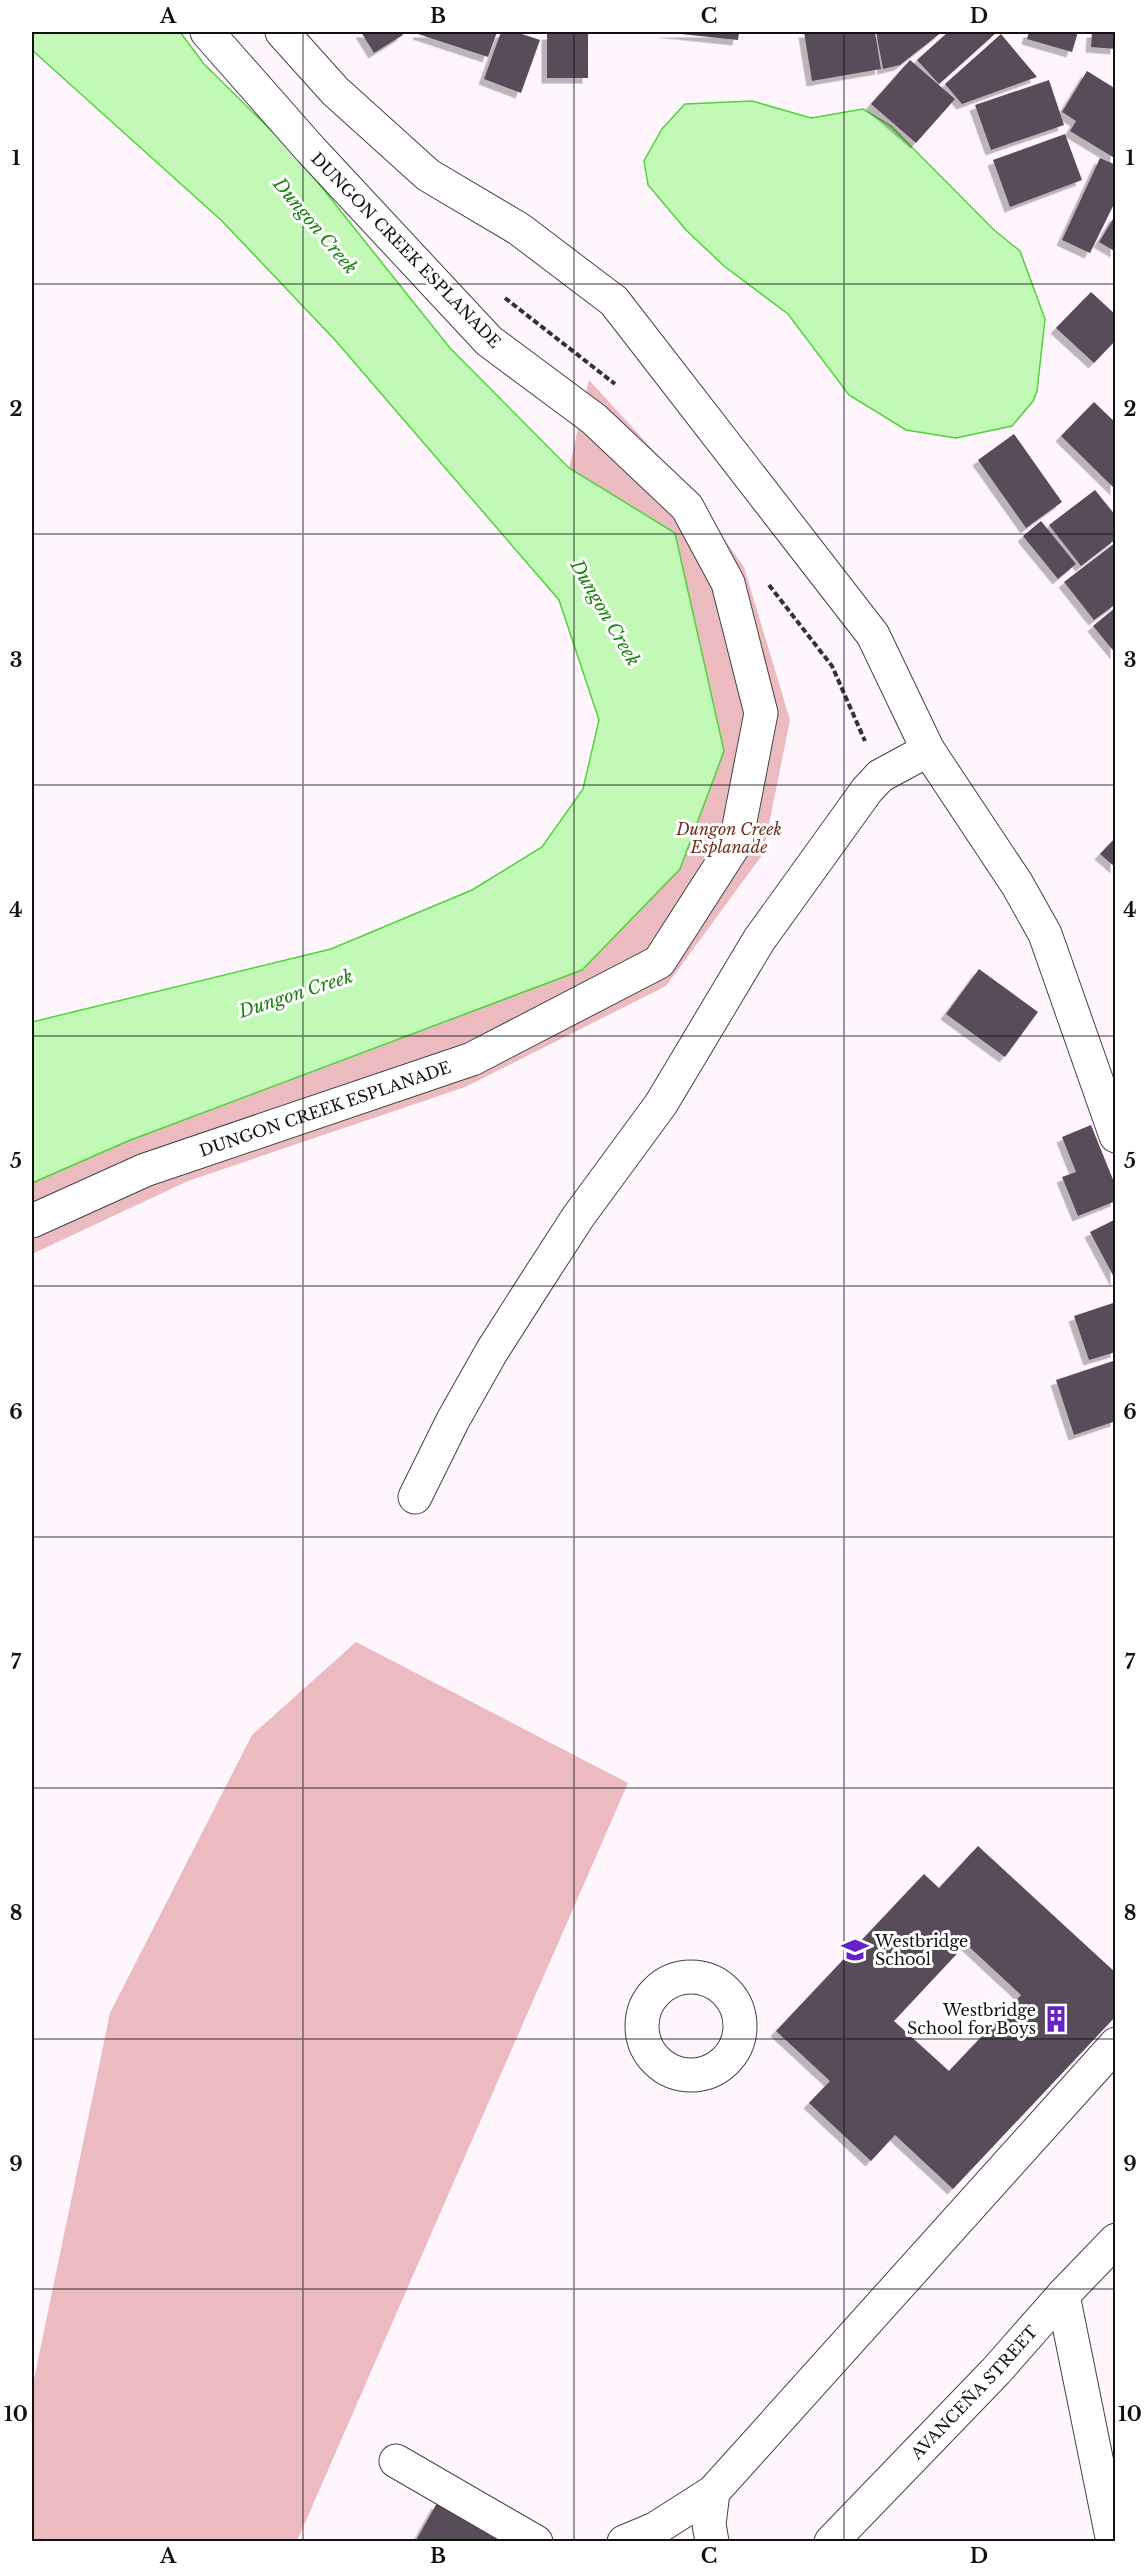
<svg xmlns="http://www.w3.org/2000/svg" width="1147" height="2573" font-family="'Libre Baskerville',serif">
	<defs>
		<filter id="shadow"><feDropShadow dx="-5.5" dy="5.5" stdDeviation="0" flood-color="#0004"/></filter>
	</defs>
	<rect width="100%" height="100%" fill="#fff5fc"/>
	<path fill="#ecbbbf" d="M589,380L688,488L744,567L790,720L763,854L666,986L465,1087L188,1181L32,1254V1171L724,751L675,533L569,468Z
		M356,1642L628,1783L297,2541H32V2389L110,2013L252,1735Z"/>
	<path fill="#c2f9b7" stroke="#51d33b" stroke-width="1.5" d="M32,32H180L204,64L296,155L450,348L569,468L675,533L724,751L680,869L582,970L128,1141L32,1183V1022L331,949L472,890L542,847L583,789L599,720L559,600L335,340L222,221L32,50Z
		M752,101L811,118L863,109L891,126L994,230L1020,251L1045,319L1037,391L1033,401L1012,426L956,438L906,430L849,395L788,314L724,266L686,230L648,185L644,161L662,129L685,104Z"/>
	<path fill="#584c5a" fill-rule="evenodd" filter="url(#shadow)" d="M361,32H401L403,35L374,53Z
		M419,32H497L488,57L418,34Z
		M501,32H516L540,40L521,93L484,79Z
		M662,32H739L738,40Z
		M804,32H875L881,69L812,81Z
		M876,32H942L900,65L883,69Z
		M948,32H997L939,84L917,60Z
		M1029,32H1078L1072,52L1027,39Z
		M1092,32H1116V49L1091,47Z
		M547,34H588V78H547Z
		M1001,34L1037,77L962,104L945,84Z
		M910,60L955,99L916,143L871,104Z
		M1087,71L1116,89V159L1070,131L1076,121L1062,112Z
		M1049,80L1064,125L991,150L975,105Z
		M1065,134L1082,180L1010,207L993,160Z
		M1100,158L1116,165V200L1090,253L1062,240Z
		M1116,214V252L1099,242Z
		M1091,292L1116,315V340L1094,363L1056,328Z
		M1094,402L1116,423V490L1061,436Z
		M1014,434L1062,502L1026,528L978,460Z
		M1095,490L1116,516V539L1081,566L1049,525Z
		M1041,521L1076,564L1058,579L1023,536Z
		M1116,542V604L1094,620L1064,582Z
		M1116,607V654L1093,626Z
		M1116,837V868L1100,854Z
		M979,969L1038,1012L1005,1057L946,1014Z
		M1091,1125L1116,1187V1201L1078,1216L1062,1177L1076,1172L1062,1137Z
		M1116,1219V1281L1090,1232Z
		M1116,1302V1352L1089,1360L1074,1316Z
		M1116,1360V1421L1074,1435L1056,1380Z
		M978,1846L1116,1973V2016L953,2189L895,2135L871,2161L809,2103L830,2081L776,2031L924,1874L939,1888ZM966,1944L1021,1995L949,2071L894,2021Z
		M437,2503L505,2542H415Z"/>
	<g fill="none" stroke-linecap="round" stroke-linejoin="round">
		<defs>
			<g id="minor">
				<path d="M282,32L335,91L428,175L519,229L614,301L873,635L928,750L1017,884L1045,934L1116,1136"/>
				<path id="s1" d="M32,1221L145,1170L472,1059L659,962L736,842L761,713L728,583L687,507L594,419L489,341L311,150L207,32"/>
				<path d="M415,1497L453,1420L492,1351L536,1282L578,1217L661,1104L759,940L867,790L880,776L928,750"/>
				<circle cx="691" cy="2026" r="49"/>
				<path d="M1063,2295L1113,2542"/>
				<path d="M396,2461L536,2542"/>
				<path d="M624,2542L655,2529L713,2492L1116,2044"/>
				<path d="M712,2542L709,2524L713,2492"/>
				<path id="s2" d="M831,2542L996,2371L1063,2295L1116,2240"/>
			</g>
		</defs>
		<use href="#minor" stroke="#444" stroke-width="35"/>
		<path stroke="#333" stroke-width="4" stroke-dasharray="6 3" stroke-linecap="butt" d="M505,298L615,384
			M769,585L832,666L865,741"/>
		<use href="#minor" stroke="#fff" stroke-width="33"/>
	</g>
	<path fill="none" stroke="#111" stroke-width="1.5" stroke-opacity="0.55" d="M303,32V2542M574,32V2542M844,32V2542M32,284H1116M32,534H1116M32,785H1116M32,1036H1116M32,1286H1116M32,1537H1116M32,1788H1116M32,2039H1116M32,2289H1116"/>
	<defs>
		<symbol id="school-bare" viewBox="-9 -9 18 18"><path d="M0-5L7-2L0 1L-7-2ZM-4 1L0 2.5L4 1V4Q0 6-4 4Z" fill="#6522c8" stroke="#fff" stroke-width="2.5" paint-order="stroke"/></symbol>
		<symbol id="building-bare" viewBox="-9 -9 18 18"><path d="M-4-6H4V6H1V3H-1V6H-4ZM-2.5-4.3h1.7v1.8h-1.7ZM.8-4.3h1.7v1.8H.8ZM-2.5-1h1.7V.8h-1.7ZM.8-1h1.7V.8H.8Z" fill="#6522c8" stroke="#fff" stroke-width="2.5" paint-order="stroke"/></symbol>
	</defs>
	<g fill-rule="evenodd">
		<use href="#school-bare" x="836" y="1931" width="38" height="38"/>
		<use href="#building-bare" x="1037" y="2000" width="38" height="38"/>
	</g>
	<g text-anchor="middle" stroke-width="6" stroke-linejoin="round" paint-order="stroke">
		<g font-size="16" fill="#111" stroke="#fff">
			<text transform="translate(406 250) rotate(46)" y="6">DUNGON CREEK ESPLANADE</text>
			<text dy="6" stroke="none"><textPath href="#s1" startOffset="314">DUNGON CREEK ESPLANADE</textPath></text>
			<text dy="6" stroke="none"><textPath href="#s2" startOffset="207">AVANCEÑA STREET</textPath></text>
		</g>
		<g font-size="16" font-style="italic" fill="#6d311d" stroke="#fff">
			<text x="729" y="835">Dungon Creek<tspan x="729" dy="18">Esplanade</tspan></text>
		</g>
		<g font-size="16" fill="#111" stroke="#fff" text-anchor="start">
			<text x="875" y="1947">Westbridge<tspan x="875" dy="18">School</tspan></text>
			<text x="1036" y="2016" text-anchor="end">Westbridge<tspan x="1036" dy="18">School for Boys</tspan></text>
		</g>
		<g font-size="18" font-style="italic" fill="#1f8312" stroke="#fff">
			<text transform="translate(315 226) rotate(50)" y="6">Dungon Creek</text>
			<text transform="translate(605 613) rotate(60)" y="6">Dungon Creek</text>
			<text transform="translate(296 994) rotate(-18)" y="6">Dungon Creek</text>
		</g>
	</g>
	<rect width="1147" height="2573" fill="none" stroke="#ffffff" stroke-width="66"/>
	<rect x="33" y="33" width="1081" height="2507" fill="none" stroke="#111" stroke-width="2"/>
	<g font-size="20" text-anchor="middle" font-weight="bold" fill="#111">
		<text x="168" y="23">A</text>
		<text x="438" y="23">B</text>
		<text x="709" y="23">C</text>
		<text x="979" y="23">D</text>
		<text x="16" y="165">1</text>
		<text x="1130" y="165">1</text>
		<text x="16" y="416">2</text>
		<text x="1130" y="416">2</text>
		<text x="16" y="667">3</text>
		<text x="1130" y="667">3</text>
		<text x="16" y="917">4</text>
		<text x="1130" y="917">4</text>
		<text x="16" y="1168">5</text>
		<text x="1130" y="1168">5</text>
		<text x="16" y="1419">6</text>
		<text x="1130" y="1419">6</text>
		<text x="16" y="1669">7</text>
		<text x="1130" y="1669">7</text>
		<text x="16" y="1920">8</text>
		<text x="1130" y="1920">8</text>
		<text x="16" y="2171">9</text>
		<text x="1130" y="2171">9</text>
		<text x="16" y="2421">10</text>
		<text x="1130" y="2421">10</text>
		<text x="168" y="2563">A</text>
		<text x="438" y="2563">B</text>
		<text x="709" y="2563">C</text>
		<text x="979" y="2563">D</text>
	</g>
</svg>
